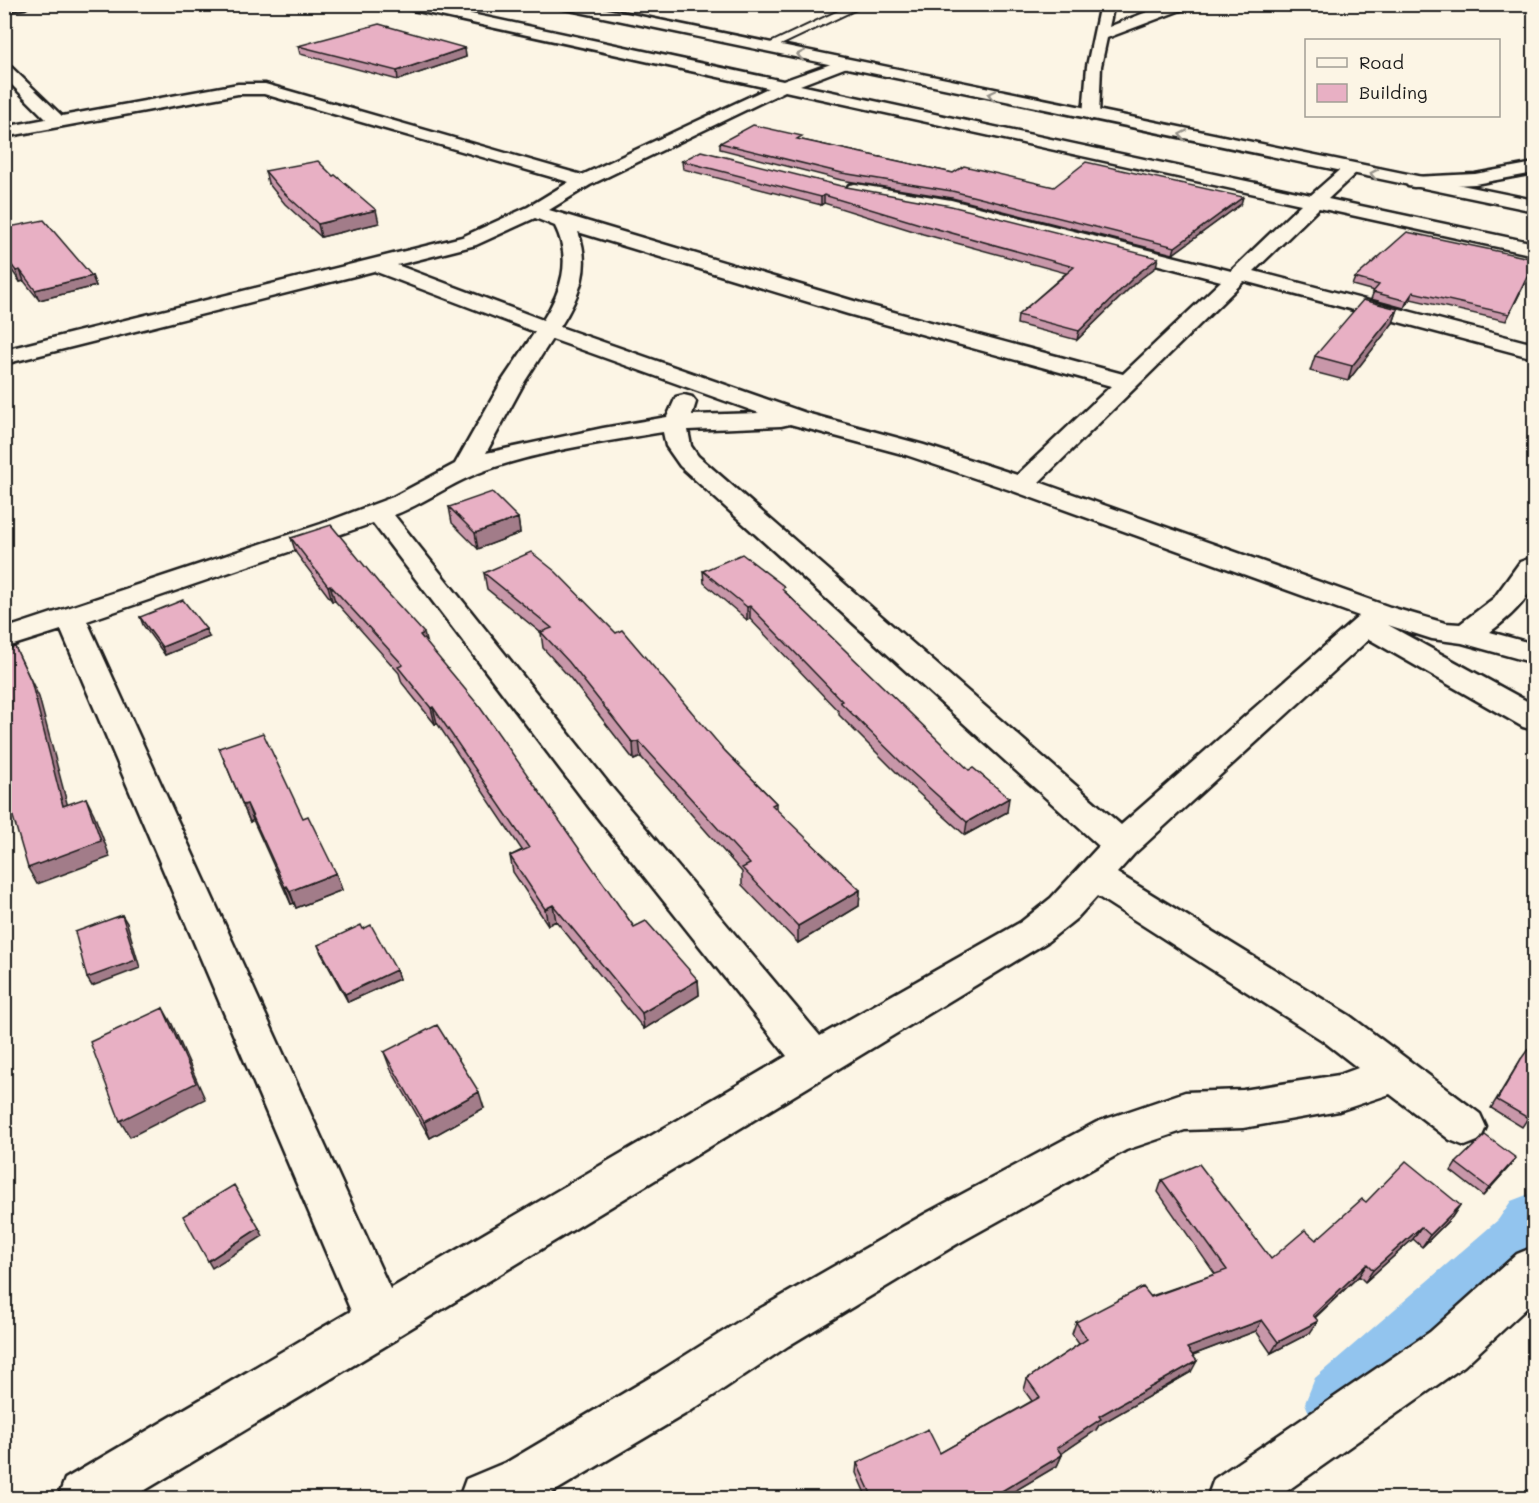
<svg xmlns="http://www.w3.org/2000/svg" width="1539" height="1503" font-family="Mali,sans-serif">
	<rect width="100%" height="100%" fill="#fcf5e5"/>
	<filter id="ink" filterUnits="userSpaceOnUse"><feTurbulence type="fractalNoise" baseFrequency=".0167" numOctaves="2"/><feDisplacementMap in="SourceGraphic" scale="12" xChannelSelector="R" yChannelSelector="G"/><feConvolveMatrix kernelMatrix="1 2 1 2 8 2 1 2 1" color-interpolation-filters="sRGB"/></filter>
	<g filter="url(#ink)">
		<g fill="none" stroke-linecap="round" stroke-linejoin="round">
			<path fill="#92c4ee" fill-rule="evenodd" d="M1534,1192V1272L1365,1428L1340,1438L1315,1428L1305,1403L1315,1378L1498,1220L1511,1201Z"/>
			<defs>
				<path id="service" d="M853,4H867L770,50H762L760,48Z"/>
				<path id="minor" d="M4,4H31L25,8L4,11Z
					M398,4H425L783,81L842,60L847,61L849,64L847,67L800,85L1311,195L1345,165H1357L1360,169L1328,199L1534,243V255L1319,208L1254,271L1534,344V358L1244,281L1039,482L1390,607L1445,623L1460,624L1494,598L1520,562L1534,557C1534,564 1536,574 1534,581C1529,601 1506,620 1490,632L1534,644V663L1462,643L1432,639L1388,625L1534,705V730L1523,727L1369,639L1134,854L1117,873L1350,1016L1480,1114L1486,1127L1480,1140L1465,1146L1450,1140L1390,1094L1339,1111L1243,1128L1185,1130L1126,1150L957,1244L788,1346L692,1410L545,1497L459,1498L466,1479L509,1461L656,1374L754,1312L925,1214L1097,1122L1185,1092L1243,1090L1339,1075L1358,1068L1322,1040L1097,896L1077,918L1047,942L398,1336L397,1339L132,1498H58L65,1479L351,1311L61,630L4,648V629L321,524L393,497L455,464L502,381L535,332L374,271L4,364V350L462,237L528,207L569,182L264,94H238L4,137V127L46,119L4,77V64L9,65L62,116L238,84H265L582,175L768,88L404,8ZM785,91L1301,204L1231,271L951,200L855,184L849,185L846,189L849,193L855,194L950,211L1221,281L1123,374L864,304L549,210L590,185ZM535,218L555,226C572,260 562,290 543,320L397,265L476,245ZM578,232L848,314L1111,386L1017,475L924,445L806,413L560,327C579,297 592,267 578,232ZM552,339L759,413L692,415L696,402L692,397L684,395L676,397L667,417L603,428L486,453L525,381ZM790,424L906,455L1013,491L1359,616L1121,825L698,456L691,446L688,430L781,426ZM663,432L666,446L680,466L1099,846L1051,898L1021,922L820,1036L613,789L394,515C423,504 448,485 476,474C531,452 605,442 663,432ZM373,523L589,807L787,1056L390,1289L87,621Z
					M1100,4H1114L1109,27C1142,14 1161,4 1197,4L1107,38L1101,66L1099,115L1091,120L1083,115L1087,66Z
					M1534,163V173L1475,184L1414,187L1408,186L1405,182L1408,178L1414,177L1475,174Z
					M1534,1247V1301L1464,1366L1277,1498H1207L1214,1479L1430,1332L1517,1254Z"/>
				<path id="tertiary" d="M554,4H582L1534,200V211L560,8Z"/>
			</defs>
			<use href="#service" stroke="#1c1c1c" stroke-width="4"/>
			<use href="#minor" stroke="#1c1c1c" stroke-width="5"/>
			<use href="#tertiary" stroke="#1c1c1c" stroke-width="5"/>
			<use href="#service" fill="#fcf5e5" fill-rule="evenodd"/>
			<use href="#minor" fill="#fcf5e5" fill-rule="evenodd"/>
			<use href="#tertiary" fill="#fcf5e5" fill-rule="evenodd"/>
		</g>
		<path fill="#c897a9" stroke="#1c1c1c" stroke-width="1.5" d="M298,46L465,48L466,57L398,80L300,54Z
			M802,140L953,173L1054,187L1241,204L1173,254L952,198L841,180L720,149V143Z
			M682,161L1156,267L1135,283L1077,340L1017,324L1018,315L1066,273L923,234L824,203L821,205L683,169Z
			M265,171L379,223L321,237L285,204L268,183Z
			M4,228L92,276L96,286L39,300L24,281L20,282L4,259Z
			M1534,264L1506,321L1411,299L1404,308L1371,299L1374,291L1352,285L1355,278Z
			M1398,309L1393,323L1348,381L1310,371L1315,356Z
			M449,507L518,518L520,533L478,549L452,523Z
			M291,538L427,644L634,927L698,980L699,995L644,1029L556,921L548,925L513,872L510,856L522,850L437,723L435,724L402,683L399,673L335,601H332L296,553Z
			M703,571L785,592L1007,812L965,835L906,782L839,715V712L750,619L747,620L704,583Z
			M484,573L725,751L776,803V810L860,890L859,906L798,943L742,885V872L641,757L634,760L571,679L543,648L541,633L487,589Z
			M140,617L209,637L165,655L143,625Z
			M219,748L303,818L336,873L342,890L296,908L294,903L291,904L253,820L250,822Z
			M363,929L396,970L399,979L348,1002L321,953L318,945Z
			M384,1052L484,1108L430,1138L390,1068Z
			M1521,1059L1528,1118L1522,1127L1491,1108Z
			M1456,1163L1510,1166L1483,1196L1451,1171Z
			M1162,1180L1271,1259L1316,1240L1366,1202L1460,1205L1452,1217L1422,1247L1413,1239L1365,1282L1359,1276L1315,1318L1310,1333L1271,1353L1256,1331L1193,1355L1191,1372L1099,1425L1096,1430L1061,1454L1062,1455L1057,1466L1003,1498H867L856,1473L857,1463L940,1453L1032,1401L1024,1390L1027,1379L1079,1344L1072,1334L1076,1322L1215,1274L1158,1192Z"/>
		<path fill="#a27b89" stroke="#1c1c1c" stroke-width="1.5" d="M465,48L466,57L398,80L397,71Z
			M824,195V203L821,205V197Z
			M1243,197L1241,204L1173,254L1175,247Z
			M376,210L379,223L321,237L318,224Z
			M1158,258L1156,267L1135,283L1077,340L1079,331L1137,274Z
			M1534,263L1533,267L1506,321L1509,314Z
			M20,270L24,281L20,282L16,271Z
			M92,276L96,286L39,300L35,290Z
			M1413,292L1411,299L1404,308L1407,301Z
			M1398,309L1393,323L1348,381L1352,366Z
			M518,518L520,533L478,549L475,533Z
			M330,585L335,601H332L328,586Z
			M750,606V619L747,620V607Z
			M206,629L209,637L165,655L162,647Z
			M424,633L428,649L420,635Z
			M15,647L39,697L72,822L63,806Z
			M433,707L437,723L435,724L431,708Z
			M639,741L641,757L634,760L633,743Z
			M4,786L14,803L6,805L4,803Z
			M86,798L94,814L110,857L37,884L28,868Z
			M1009,798L1007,812L965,835L967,822Z
			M247,804L253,820L250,822L243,805Z
			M336,873L342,890L296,908L290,891Z
			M287,886L294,903L291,904L285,887Z
			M860,890L859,906L798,943V926Z
			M553,905L556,921L548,925L545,909Z
			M122,915L127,923L140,968L92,986L87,978Z
			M396,970L399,979L348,1002L345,994Z
			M698,980L699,995L644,1029L642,1013Z
			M163,1008L172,1024L205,1099L130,1137L120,1121Z
			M479,1092L484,1108L430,1138L424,1122Z
			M1516,1158L1510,1166L1483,1196L1489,1188Z
			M1460,1205L1452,1217L1422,1247L1430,1235Z
			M1421,1227L1413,1239L1365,1282L1373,1270Z
			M259,1228L263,1236L212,1268L208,1261Z
			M1367,1264L1359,1276L1305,1326L1313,1315Z
			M1262,1320L1256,1331L1182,1359L1187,1348Z
			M1318,1321L1310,1333L1271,1353L1278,1342Z
			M1197,1361L1191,1372L1099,1425L1096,1430L1053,1459L1057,1448L1099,1416Z
			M1062,1455L1057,1466L1003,1498H990Z"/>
		<path fill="#e8b0c4" stroke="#1c1c1c" stroke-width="1.5" d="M379,24L465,48L397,71L298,46Z
			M753,125L802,136L797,139L953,173L964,166L1054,187L1086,162L1243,197L1175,247L952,191L842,173L720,143Z
			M701,151L841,186L951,206L1158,258L1137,274L1079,331L1018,315L1074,267L923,225L824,195L821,197L682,161Z
			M318,161L333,176L335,175L376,210L318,224L282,191L265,171Z
			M44,220L92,276L35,290L20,270L16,271L4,255V228Z
			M1407,232L1534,259V263L1509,314L1413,292L1407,301L1373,292L1379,285L1355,278Z
			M1363,300L1398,309L1352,366L1315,356Z
			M492,492L518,518L475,533L449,507Z
			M331,525L382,587L424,633L420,635L479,706L634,927L646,921L698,980L642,1013L553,905L545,909L510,856L529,848L433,707L431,708L398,667L403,665L330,585L328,586L291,538Z
			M531,552L556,572L616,633L622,630L725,751L776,803L772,805L860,890L798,926L742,868L750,864L639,741L633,743L569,662L541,632L552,628L484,573Z
			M742,554L785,587L782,589L969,770L973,768L1009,798L967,822L907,768L840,702L842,701L750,606L747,607L703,571Z
			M183,600L206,629L162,647L140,617Z
			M15,647L31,681L63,806L86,798L101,841L28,868L4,786V650Z
			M263,733L303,818L308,816L336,873L290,891L287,886L285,887L247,804L243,805L219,748Z
			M122,915L136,960L87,978L75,932Z
			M361,925L363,929L371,925L396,970L345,994L318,945Z
			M163,1008L196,1083L120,1121L90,1042Z
			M437,1025L479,1092L424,1122L384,1052Z
			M1534,1041V1108L1528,1118L1497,1100L1521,1059Z
			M1485,1135L1516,1158L1489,1188L1456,1163Z
			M1406,1161L1460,1205L1430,1235L1421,1227L1373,1270L1367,1264L1313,1315L1318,1321L1278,1342L1262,1320L1187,1348L1197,1361L1099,1416L1101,1419L1057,1448L1062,1455L990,1498H873L857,1463L928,1429L940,1453L1040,1397L1027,1379L1087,1339L1076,1322L1143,1287L1151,1297L1227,1270L1162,1180L1199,1164L1271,1259L1305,1230L1316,1240L1362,1199L1366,1202Z
			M234,1185L259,1228L208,1261L183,1216Z"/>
		<defs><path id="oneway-chevron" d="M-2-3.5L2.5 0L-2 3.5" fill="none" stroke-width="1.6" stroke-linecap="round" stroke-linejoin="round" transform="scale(1.5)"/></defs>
		<g stroke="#97938b">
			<use href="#oneway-chevron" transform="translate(801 55) rotate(-168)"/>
			<use href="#oneway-chevron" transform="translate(992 95) rotate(-168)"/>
			<use href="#oneway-chevron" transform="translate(1183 135) rotate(-168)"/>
			<use href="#oneway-chevron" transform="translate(1374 174) rotate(-169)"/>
		</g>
	</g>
	<rect width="1539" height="1503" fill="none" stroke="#fcf5e5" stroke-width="24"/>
	<rect x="12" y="12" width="1515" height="1479" fill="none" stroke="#1c1c1c" stroke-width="2" filter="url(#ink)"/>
	<rect x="1305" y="39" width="195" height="78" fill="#fcf5e5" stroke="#a29e95" stroke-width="1.5"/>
	<rect x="1317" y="58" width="30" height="9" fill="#fcf5e5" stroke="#a29e95" stroke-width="1.5"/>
	<text x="1359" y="69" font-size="18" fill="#1c1c1c">Road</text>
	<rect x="1317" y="84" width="30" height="18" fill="#e8b0c4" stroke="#a29e95" stroke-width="1.5"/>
	<text x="1359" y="99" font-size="18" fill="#1c1c1c">Building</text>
</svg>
